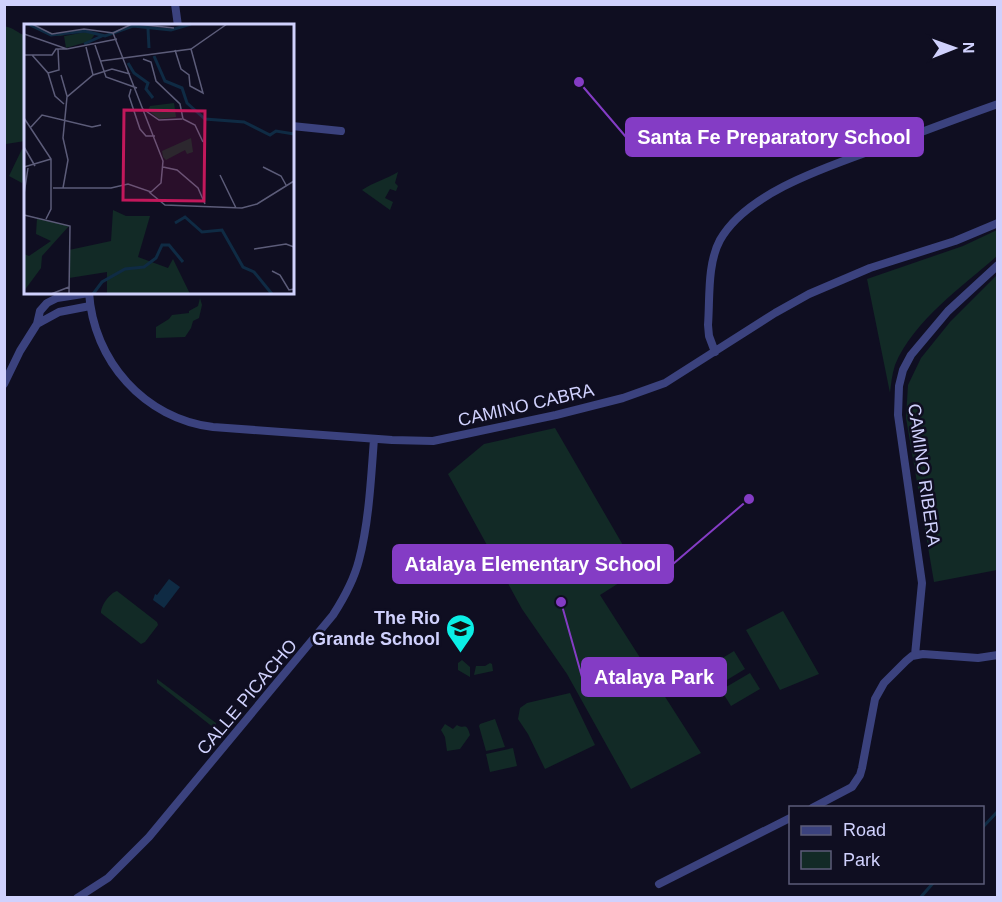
<svg xmlns="http://www.w3.org/2000/svg" width="1002" height="902" font-family="Helvetica,sans-serif">
	<rect width="100%" height="100%" fill="#0f0e21"/>
	<path fill="#122a26" d="M4,26C15,28 17,33 26,36L25,141L6,144Z
		M22,149L26,151L25,175L22,183L9,176Z
		M398,172L395,183L398,186L396,191L390,189L385,198L393,202L390,210L362,190C374,182 386,179 398,172Z
		M997,230V256C963,286 913,321 895,365C892,374 891,384 890,393L867,279L963,246Z
		M997,275V570L934,582L906,418L908,385L921,358L950,322Z
		M200,298L202,305L199,318L193,321L191,328L185,337L156,338V327L169,319L172,315L189,313V311L198,306Z
		M555,428L638,571L600,595L701,753L631,789L567,674L522,609L448,474L484,444Z
		M117,591L157,622L158,625L145,642L141,644L101,613C101,605 110,593 117,591Z
		M783,611L819,674L780,690L746,630Z
		M734,651L745,669L717,686L706,668Z
		M462,660L470,667V677L458,670V663Z
		M490,663L492,664L493,671L474,675L476,666H485Z
		M750,673L760,689L731,706L721,690Z
		M157,679L216,723V727L214,728L157,683Z
		M570,693L595,745L545,769L528,734L518,719L520,708L527,703Z
		M495,719L505,747L486,751L479,726L480,724Z
		M445,724L453,729L457,725C465,730 466,721 470,735L460,749L447,751L445,737L441,730Z
		M513,748L517,766L490,772L486,754Z"/>
	<path fill="#0f2b44" d="M169,579L180,587L164,608L153,600L155,594L157,595Z"/>
	<g fill="none" stroke-linecap="round" stroke-linejoin="round">
		<path stroke="#0f2b44" stroke-width="3" d="M982,828L998,811
			M920,898L934,882"/>
		<path stroke="#3b427e" stroke-width="8" d="M175,4L178,26
			M292,126L341,131
			M89,292C93,361 145,419 213,427L392,440L433,441L556,415L623,398L665,383L775,313L809,294L870,268L955,241L998,223
			M37,324L59,312L90,306
			M715,352L709,336L708,325C710,299 707,264 720,240C748,190 836,164 887,145C924,131 961,117 998,104
			M4,384L20,351L37,324L40,311L47,303L57,298L89,293
			M915,655L922,583L898,415L899,386L903,370L911,355L948,311L998,265
			M812,808L852,787L860,775L862,768L875,699L884,683L906,661L912,656L923,654L978,658L998,655
			M659,884L790,818
			M77,898L108,878L149,837L333,615C344,598 354,580 359,560C369,522 371,478 374,439"/>
	</g>
	<defs>
		<symbol id="school-pin" viewBox="-11 -11 22 30"><path d="M0 17L-7.5 6A9.5 9.5 0 1 1 7.5 6Z" fill="#0beee5" stroke="#0f0e21"/><path d="M0-5L7-2L0 1L-7-2ZM-4 1L0 2.5L4 1V4Q0 6-4 4Z" fill="#111"/></symbol>
	</defs>
	<g fill-rule="evenodd">
		<use href="#school-pin" x="444" y="612" width="33" height="45"/>
	</g>
	<g text-anchor="middle" stroke-width="5" stroke-linejoin="round" paint-order="stroke">
		<g font-size="18" fill="#d0d1fd" stroke="#0f0e21">
			<text transform="translate(526 405) rotate(-13)" y="6">CAMINO CABRA</text>
			<text transform="translate(924 475) rotate(82)" y="6">CAMINO RIBERA</text>
			<text transform="translate(247 697) rotate(-50)" y="6">CALLE PICACHO</text>
		</g>
		<g font-size="18" font-weight="bold" fill="#d0d1fd" stroke="#0f0e21" text-anchor="end">
			<text x="440" y="624">The Rio<tspan x="440" dy="21">Grande School</tspan></text>
		</g>
	</g>
	<g transform="translate(24 24)">
		<rect width="270" height="270" fill="#0f0e21"/>
		<path d="M17,6L41,12L61,8L71,10L66,17L42,24L40,12H28ZM150,79L152,93L135,95L124,86L126,82ZM167,114L169,128L163,130L161,126L142,136L139,133L138,127ZM89,186L102,192H126L114,233L144,244L149,235L166,270H83V248L45,254V226L87,217ZM13,194L45,202L18,232L17,244L0,267V230L5,232L27,217L12,210Z" fill="#122a26"/>
		<path fill="none" stroke="#0f2b44" stroke-width="3" d="M4,0L27,11L61,7L81,12L109,2L147,6L167,0M124,5L125,24M60,20L78,12M130,32L141,57L158,64L163,79L181,95L220,98L246,111L252,107L270,110M104,39L110,49L124,59L122,65L129,74M151,199L161,193L178,208L198,206L219,243L230,248L248,270M69,270L78,258L101,245L120,243L132,234L138,221H145L159,238"/>
		<path fill="none" stroke="#5c5c79" stroke-width="1.5" d="M8,0L28,10L60,5L89,9L139,137L137,159L127,168L104,160L87,164H29M112,0L150,4M89,9L108,0M0,10L43,25L93,15M71,21L82,53L113,64M62,23L69,51M151,26L157,45L165,51L166,62L179,69L167,25M0,31H28L32,25H43M8,31L24,49L31,72L40,80M119,35L127,38L132,57L156,80L159,95L171,101L179,118M77,37L167,25L203,0M24,49L35,46L34,25M37,51L43,72M107,65L105,72L116,105L122,112H131M119,85L135,96L158,95M0,94L27,135V185L22,195M7,103L18,91L68,103L77,101M0,123L11,142M0,143L27,135M139,143L153,146L174,164L181,180M239,143L257,152L262,161M196,151L212,184M39,164L44,136L39,114L43,73L69,51L88,45L106,50M125,168L141,181L218,184L233,180L270,157M0,170L4,144M0,191L46,202L45,270M230,225L262,220L270,223M248,247L256,251L265,266L270,265M27,270L45,263"/>
		<path fill="#c2185b" fill-opacity="0.15" stroke="#c2185b" stroke-width="3" d="M100,86L181,87L180,177L99,176Z"/>
		<rect width="270" height="270" fill="none" stroke="#d0d1fd" stroke-width="3"/>
	</g>
	<path fill="none" stroke="#843cc5" stroke-width="2" d="M579 82L626 137M749 499L673 564M561 602L582 677"/>
	<g fill="#843cc5" stroke="#0f0e21" stroke-width="2">
		<circle cx="579" cy="82" r="6"/>
		<circle cx="749" cy="499" r="6"/>
		<circle cx="561" cy="602" r="6"/>
	</g>
	<g fill="#843cc5" stroke="#843cc5" stroke-width="2">
		<rect x="626" y="118" width="297" height="38" rx="6"/>
		<rect x="393" y="545" width="280" height="38" rx="6"/>
		<rect x="582" y="658" width="144" height="38" rx="6"/>
	</g>
	<g font-size="20" text-anchor="middle" font-weight="bold" fill="#fff">
		<text x="774" y="144">Santa Fe Preparatory School</text>
		<text x="533" y="571">Atalaya Elementary School</text>
		<text x="654" y="684">Atalaya Park</text>
	</g>
	<rect width="1002" height="902" fill="none" stroke="#d0d1fd" stroke-width="12"/>
	<rect x="789" y="806" width="195" height="78" fill="#0f0e21" stroke="#5c5c79" stroke-width="1.5"/>
	<rect x="801" y="826" width="30" height="9" fill="#3b427e" stroke="#5c5c79" stroke-width="1.5"/>
	<text x="843" y="836" font-size="18" fill="#d0d1fd">Road</text>
	<rect x="801" y="851" width="30" height="18" fill="#122a26" stroke="#5c5c79" stroke-width="1.5"/>
	<text x="843" y="866" font-size="18" fill="#d0d1fd">Park</text>
	<g transform="translate(954 48) rotate(89)" stroke="#0f0e21" stroke-width="4.5" paint-order="stroke">
	<path d="M0-4.5L10 22L0 15L-10 22Z" fill="#d0d1fd"/>
	<text y="-9" font-size="16" font-weight="bold" text-anchor="middle" fill="#d0d1fd">N</text>
	</g>
</svg>
